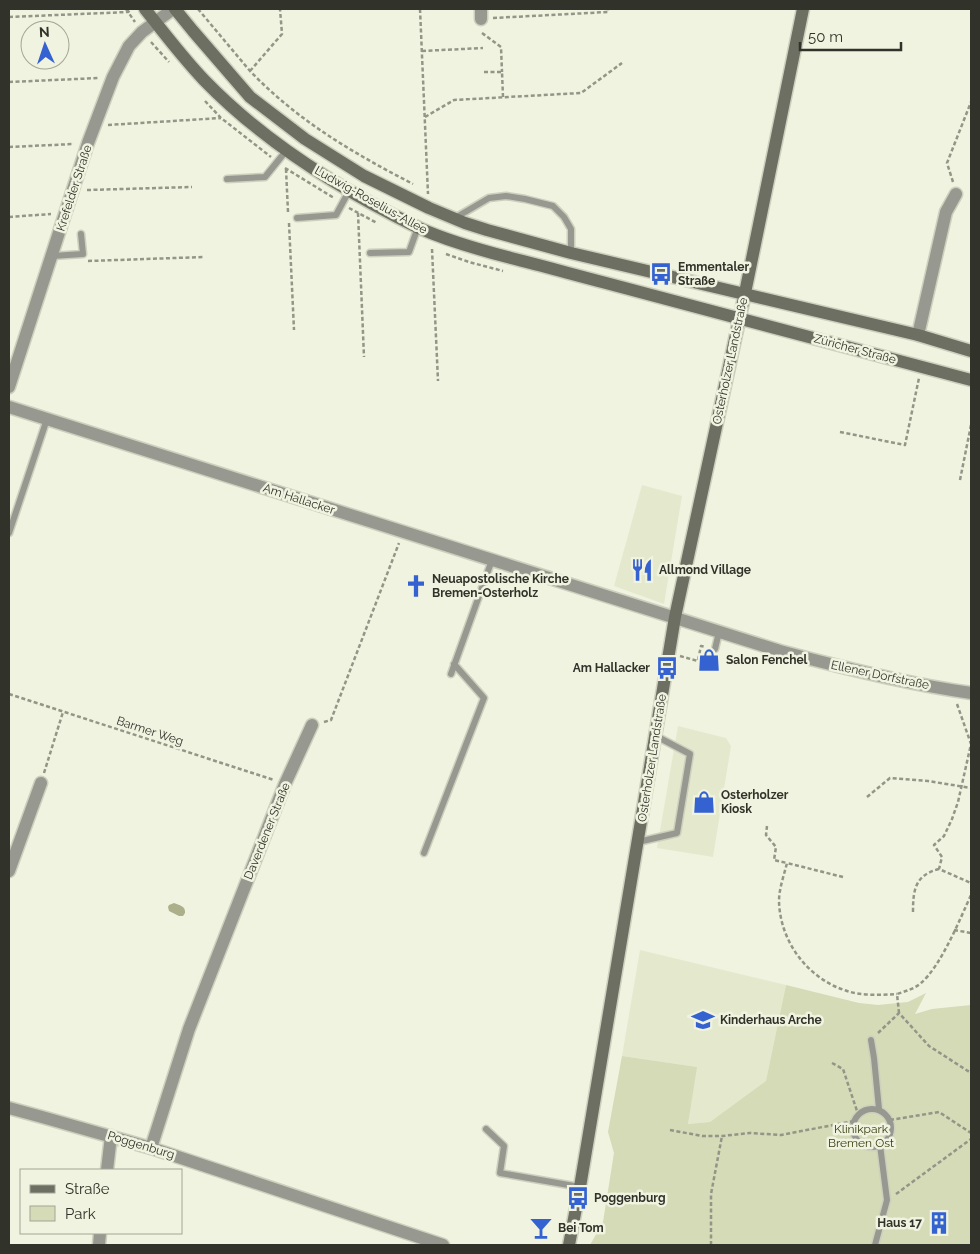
<svg xmlns="http://www.w3.org/2000/svg" width="980" height="1254" font-family="Raleway,sans-serif">
	<rect width="100%" height="100%" fill="#f0f3df"/>
	<path fill="#e4e9ce" d="M642,485L682,496L664,604L614,586Z
		M678,726L726,738L731,746L713,857L657,848Z
		M640,950L786,985L766,1082L710,1122L688,1124L696,1067L622,1056Z"/>
	<path fill="#d5dab7" d="M786,985L859,1003L878,1005L908,1002L926,993L915,1014L932,1009L971,1005V1245H590L603,1222L614,1153L608,1132L622,1056L697,1067L688,1124L710,1122L766,1081Z"/>
	<path fill="#abb08b" d="M174,903C179,905 186,906 185,913L183,916H179L169,911L168,907L169,905Z"/>
	<g fill="none" stroke-linecap="round" stroke-linejoin="round">
		<defs>
			<path id="service" d="M227,179L265,177L286,151
				M297,218L336,215L349,191
				M455,218L489,198L506,196L525,199L553,206L564,217L571,229V253
				M370,253L409,252L418,227
				M52,256L83,254L81,234
				M9,533L47,419
				M715,649L719,632
				M451,674L492,560
				M638,842L677,833L690,754L656,736
				M424,853L484,698L454,664
				M871,1040L874,1058L879,1109
				M853 1128a19 19 0 1 1 38 0a19 19 0 1 1-38 0Z
				M486,1129L504,1146L500,1173L580,1187
				M875,1245L887,1200L880,1145"/>
			<path id="minor" d="M481,9V19
				M918,335L946,212L956,194
				M9,387L88,143L113,77L129,46L142,32L173,9
				M9,407L780,651C843,668 907,684 971,693
				M9,871L41,783
				M9,1108L42,1117L151,1148L443,1245
				M151,1148L189,1029L285,784L312,725
				M107,1170L111,1136
				M99,1245L100,1233"/>
			<path id="secondary" d="M145,9C164,33 183,58 204,80C265,143 341,190 419,228C448,241 480,250 511,258C543,266 575,275 606,283C728,316 850,347 971,380
				M175,9L193,31L250,97L305,139L364,176L429,208L465,223L487,230L571,253L918,335L971,351
				M569,1245L580,1187L675,617L745,293L803,9"/>
		</defs>
		<use href="#service" stroke="#ced0be" stroke-width="9"/>
		<use href="#minor" stroke="#ced0be" stroke-width="15"/>
		<use href="#secondary" stroke="#ced0be" stroke-width="15"/>
		<path stroke="#939587" stroke-width="2.5" stroke-dasharray="4 2.5" stroke-linecap="butt" d="M126,9L135,22
			M198,9L250,71C298,121 353,153 413,184
			M420,9L428,194
			M9,17L128,12L132,9
			M493,18L608,12V9
			M482,33L501,47L502,72
			M151,42L169,62
			M422,51L483,48
			M250,71L282,34L280,9
			M484,72H502L503,97
			M9,82L99,78
			M205,101L221,118L271,157
			M425,117L454,100L581,93L622,63
			M108,125L221,118
			M9,147L74,144
			M285,168L334,198
			M286,169L288,212
			M953,182L947,163L971,102
			M87,190L192,187
			M349,208L377,223
			M358,213L364,357
			M9,217L51,214
			M289,223L294,330
			M432,249L438,381
			M446,254L469,262L503,271
			M88,261L204,257
			M840,432L905,445L919,378
			M960,480L971,425
			M680,656L701,662
			M698,660L701,646L706,647
			M9,694L274,780
			M957,704L971,744L958,802L952,819L944,836L934,845L942,857L939,869L971,883
			M324,722L331,720L399,543
			M44,773L63,712
			M867,797L890,778L928,781L971,788
			M767,826L766,835L776,847L774,860L787,863
			M843,877L787,863C784,875 779,889 779,901C780,942 808,979 847,991C862,996 881,995 897,994
			M913,912C913,890 915,875 939,869
			M954,930L971,933
			M899,1013L897,994C906,991 914,989 921,983C941,966 960,919 971,895
			M878,1033L899,1013L929,1046L971,1073
			M832,1063L843,1069L858,1114
			M890,1120L939,1112L971,1133
			M670,1130L702,1136H722L750,1133L781,1135L854,1121
			M896,1194L971,1139
			M892,1219L921,1227
			M711,1245V1194L722,1136"/>
		<use href="#service" stroke="#979990" stroke-width="6"/>
		<use href="#minor" stroke="#979990" stroke-width="12"/>
		<use href="#secondary" stroke="#6d6f63" stroke-width="12"/>
	</g>
	<defs>
		<symbol id="bus-bare" viewBox="-9 -9 18 18"><path d="M-5-6H5V4H4V6H2V4H-2V6H-4V4H-5ZM-3.5-4V0h7V-4ZM-3.5 1.2v1.5H-2V1.2ZM2 1.2v1.5H3.5V1.2Z" fill="#3462d1" stroke="#f0f3df" stroke-width="2.5" paint-order="stroke"/></symbol>
		<symbol id="restaurant-bare" viewBox="-9 -9 18 18"><path d="M-5-6h1v4h1v-4h1v4h1v-4h1v5L-1.5 .5V6h-2V.5L-5-1ZM5-6V6H3V1.5H1.5Q1.5-4 5-6Z" fill="#3462d1" stroke="#f0f3df" stroke-width="2.5" paint-order="stroke"/></symbol>
		<symbol id="church-bare" viewBox="-9 -9 18 18"><path d="M-1.2-6h2.4v3.5h3.3v2.4h-3.3V6h-2.4V-.1h-3.3v-2.4h3.3Z" fill="#3462d1" stroke="#f0f3df" stroke-width="2.5" paint-order="stroke"/></symbol>
		<symbol id="shop-bare" viewBox="-9 -9 18 18"><path d="M-5-2.5h2.3a2.7 3.5 0 0 1 5.4 0H5L5.5 6h-11ZM-1.5-2.5h3a1.5 2.3 0 0 0-3 0Z" fill="#3462d1" stroke="#f0f3df" stroke-width="2.5" paint-order="stroke"/></symbol>
		<symbol id="school-bare" viewBox="-9 -9 18 18"><path d="M0-5L7-2L0 1L-7-2ZM-4 1L0 2.5L4 1V4Q0 6-4 4Z" fill="#3462d1" stroke="#f0f3df" stroke-width="2.5" paint-order="stroke"/></symbol>
		<symbol id="building-bare" viewBox="-9 -9 18 18"><path d="M-4-6H4V6H1V3H-1V6H-4ZM-2.5-4.3h1.7v1.8h-1.7ZM.8-4.3h1.7v1.8H.8ZM-2.5-1h1.7V.8h-1.7ZM.8-1h1.7V.8H.8Z" fill="#3462d1" stroke="#f0f3df" stroke-width="2.5" paint-order="stroke"/></symbol>
		<symbol id="bar-bare" viewBox="-9 -9 18 18"><path d="M-6-5H6L.8 .8V4.5H3.5V6h-7V4.5H-.8V.8Z" fill="#3462d1" stroke="#f0f3df" stroke-width="2.5" paint-order="stroke"/></symbol>
	</defs>
	<g fill-rule="evenodd">
		<use href="#bus-bare" x="645" y="258" width="32" height="32"/>
		<use href="#restaurant-bare" x="626" y="554" width="32" height="32"/>
		<use href="#church-bare" x="400" y="570" width="32" height="32"/>
		<use href="#shop-bare" x="693" y="644" width="32" height="32"/>
		<use href="#bus-bare" x="651" y="652" width="32" height="32"/>
		<use href="#shop-bare" x="688" y="786" width="32" height="32"/>
		<use href="#school-bare" x="687" y="1004" width="32" height="32"/>
		<use href="#bus-bare" x="562" y="1182" width="32" height="32"/>
		<use href="#building-bare" x="923" y="1207" width="32" height="32"/>
		<use href="#bar-bare" x="525" y="1212" width="32" height="32"/>
	</g>
	<g text-anchor="middle" stroke-width="5" stroke-linejoin="round" paint-order="stroke">
		<g font-size="12" fill="#31322a" stroke="#f0f3df">
			<text transform="translate(74 188) rotate(-72)" y="4">Krefelder Straße</text>
			<text transform="translate(371 200) rotate(29)" y="4">Ludwig-Roselius-Allee</text>
			<text transform="translate(855 349) rotate(15)" y="4">Züricher Straße</text>
			<text transform="translate(730 361) rotate(-78)" y="4">Osterholzer Landstraße</text>
			<text transform="translate(299 499) rotate(18)" y="4">Am Hallacker</text>
			<text transform="translate(880 675) rotate(12)" y="4">Ellener Dorfstraße</text>
			<text transform="translate(150 731) rotate(18)" y="4">Barmer Weg</text>
			<text transform="translate(652 758) rotate(-81)" y="4">Osterholzer Landstraße</text>
			<text transform="translate(267 831) rotate(-68)" y="4">Daverdener Straße</text>
			<text transform="translate(141 1145) rotate(17)" y="4">Poggenburg</text>
		</g>
		<g font-size="12" font-weight="bold" fill="#31322a" stroke="#f0f3df" text-anchor="start">
			<text x="678" y="271">Emmentaler<tspan x="678" dy="14">Straße</tspan></text>
			<text x="659" y="574">Allmond Village</text>
			<text x="432" y="583">Neuapostolische Kirche<tspan x="432" dy="14">Bremen-Osterholz</tspan></text>
			<text x="726" y="664">Salon Fenchel</text>
			<text x="650" y="672" text-anchor="end">Am Hallacker</text>
			<text x="721" y="799">Osterholzer<tspan x="721" dy="14">Kiosk</tspan></text>
			<text x="720" y="1024">Kinderhaus Arche</text>
			<text x="594" y="1202">Poggenburg</text>
			<text x="922" y="1227" text-anchor="end">Haus 17</text>
			<text x="558" y="1232">Bei Tom</text>
		</g>
		<g font-size="12" fill="#393d0f" stroke="#f0f3df">
			<text x="861" y="1133">Klinikpark<tspan x="861" dy="14">Bremen Ost</tspan></text>
		</g>
	</g>
	<rect width="980" height="1254" fill="none" stroke="#31322a" stroke-width="20"/>
	<rect x="20" y="1169" width="162" height="65" fill="#f0f3df" stroke="#a4a697"/>
	<rect x="30" y="1185" width="25" height="8" fill="#6d6f63" stroke="#a4a697"/>
	<text x="65" y="1194" font-size="15" fill="#31322a">Straße</text>
	<rect x="30" y="1206" width="25" height="15" fill="#d5dab7" stroke="#a4a697"/>
	<text x="65" y="1219" font-size="15" fill="#31322a">Park</text>
	<g transform="translate(45 45) rotate(357)"><circle r="24" fill="#f0f3df" stroke="#a4a697"/>
	<path d="M0-4L9 19L0 12L-9 19Z" fill="#3462d1"/>
	<text y="-8" font-size="14" font-weight="bold" text-anchor="middle" fill="#31322a">N</text>
	</g>
	<path d="M800 42v8h101v-8" fill="none" stroke="#31322a" stroke-width="2.5"/>
	<text x="808" y="42" font-size="15" fill="#31322a" stroke="#f0f3df" stroke-width="4" paint-order="stroke">50 m</text>
</svg>
